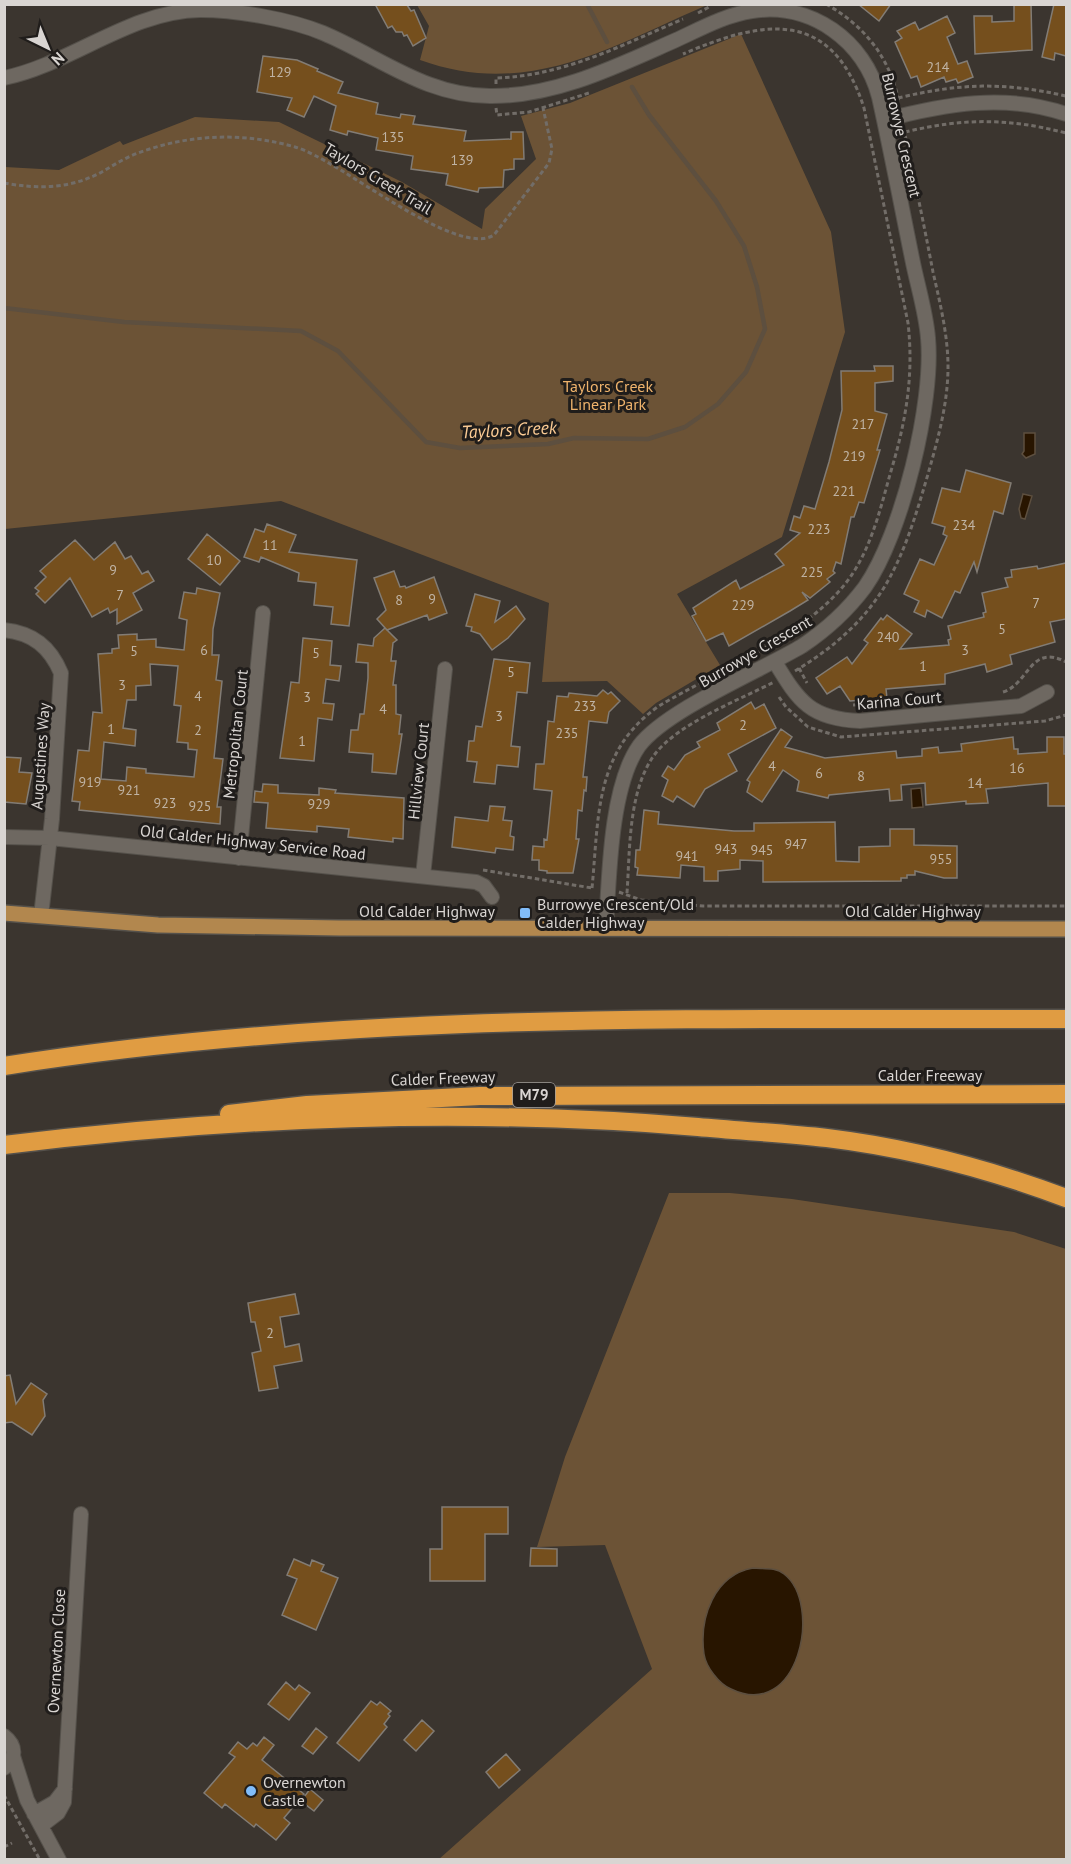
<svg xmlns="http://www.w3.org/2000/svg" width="1071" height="1864" font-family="'PT Sans',sans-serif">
	<rect width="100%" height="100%" fill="#3b352f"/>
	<path fill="#6c5336" d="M417,5H707C611,47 527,99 420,60L429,26Z
		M741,34L831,232L845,332L782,537L677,594L720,665L656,703L643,714L607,681L542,682L549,603L281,501L5,529V167L59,170L120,141L123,145L195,117L279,122L402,182L482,229L485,209L536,159L521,116L570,103Z
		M669,1193H730L792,1199L1014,1232L1066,1249V1859L438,1860L652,1669L605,1545L537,1547L565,1457Z"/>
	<path fill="#281500" stroke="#5d4f3f" stroke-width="1.5" d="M1024,433H1035V454L1026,458L1022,454L1024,451Z
		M1023,494L1032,496L1025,519L1021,518L1019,509Z
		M921,788L923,807L912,808L911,789Z
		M753,1568C763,1569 776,1567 784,1574C823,1604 799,1722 731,1689C719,1684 706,1667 704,1654C699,1618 714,1575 753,1568Z"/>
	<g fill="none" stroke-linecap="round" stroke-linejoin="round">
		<path stroke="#5d4f3f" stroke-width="4.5" d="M587,4L607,42
			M4,308L124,322L301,331L338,351L426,442L460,448L548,444L574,438L648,439L685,427L718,404L746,372L765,329L757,287L744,246L716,201L649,115L632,87"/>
	</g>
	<path fill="#754f1d" stroke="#827c75" stroke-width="1.5" fill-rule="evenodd" d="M375,4L407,5L411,11L414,10L426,38L413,46L407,35L404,36L402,32H396L392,26L388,28Z
		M858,4H891L879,21Z
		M1014,4H1031L1032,50L975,54L974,16H992V22L1014,21Z
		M1054,4H1066V56L1055,53L1054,60L1042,57Z
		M947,16L955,33L947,37L958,64L967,61L973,77L958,83L956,79L946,82L944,77L921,87L917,76L911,78L895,42L902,38L897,31L915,22L919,30Z
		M263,56L297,60L318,69L317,71L343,82L338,93L378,103L376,114L400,118L401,114L415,116L413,124L466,131L464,141L511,139V132H523L524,159H514V169L504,170L503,187L479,188L478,192L446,185L448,174L411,169L413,156L376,150L378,138L348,131L347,135L330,130L336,106L314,96L304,117L287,110L292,98L257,92Z
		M874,366H893V381L875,383V411L887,414L877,450H880L864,503L859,502L854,517H851L841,564L836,562L833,571L835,573L827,579L830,582L810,598L802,592L808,600L790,611L729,646L723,633L706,641L692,616L696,614L693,608L736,580L740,589L784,565L775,554L800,533L790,530L794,516L800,518L804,506L815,509L829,462L842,410L841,371H875Z
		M966,470L1011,483L1003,514L994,511L977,572L974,562L960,593L955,591L942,618L927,610L925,617L914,612L919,601L904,594L920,559L934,565L947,536L943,534L945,527L932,523L942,488L960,492Z
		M267,524L296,535L289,552L357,560L349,626L331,624L333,607L314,605L316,583L298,581L299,573L261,557L259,562L244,557L255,529L264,532Z
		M207,534L240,561L220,585L188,559Z
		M75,540L94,560L115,542L125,559L131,556L142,574L148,571L154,581L133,593L142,610L117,624V609L110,613L108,608L92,617L70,578L45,603L36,594L39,591L35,588L46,577L40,571Z
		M1066,563V619L1050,622L1055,642L1010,655L1012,664L987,672L985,664L945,674V684L886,689L887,698L850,701L840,686L827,694L816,678L847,657L852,664L868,643L864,640L881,618L883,620L887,615L912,634L900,649L949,645L948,640L951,639L948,626L984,617L983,613L986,612L982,593L1008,587L1005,578L1012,577L1011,570L1037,566L1038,569Z
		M394,571L400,587L405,586L406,588L434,577L447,613L429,620L427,615L387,630L377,619L386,610L374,578Z
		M197,588L220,593L213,629L212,655H219L216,680L222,681L214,758L223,759L217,807H221L220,824L79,810L80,802L72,801L78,750L89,751L93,712L102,713L98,654L112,653V649L119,648L118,635L137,634V640L156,639V647L184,650L187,620L179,618L184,592L196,594ZM150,664L178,666L174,705L181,706L177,742L188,743V749L197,750L194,777L146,773V769L127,767L126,781L101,779L104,742L135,746L136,730L123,728L127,700H136V686L151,685Z
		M475,594L500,601L495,622L516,606L525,619L508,638L492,650L480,634L471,631L472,627L466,626Z
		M385,628L397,640L393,643L391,661H396L393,685H396V714L401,715L399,734H402L396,774L372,772L373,754L349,752L351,730H358L360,714H364L368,678V663L356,662L358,644L373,646L374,638Z
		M303,638L332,641L330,665L341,666L339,681L326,679L323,703L334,704L332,720L318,718L314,761L280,758L291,682L299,683Z
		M494,659L530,663L527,693L517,692L511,746L520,747L518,767L497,765L495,784L474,782L477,762L467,761L469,741H474L476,726L482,727Z
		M603,690L608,694L611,692L620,701L609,712L607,723L589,721L583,777H587L586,791L584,790L582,811L578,810L576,839H579L573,873H547V871L539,870V860H532L533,846L544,847V839L547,840L552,791L534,789L536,764H544L548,721L554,722L557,696L568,697L569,693L597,696Z
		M751,702L755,709L764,704L776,728L728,754L737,771L705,789L694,807L677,796L673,802L662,796L668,780L662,776L668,766L674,770L685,755L700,747L697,742L720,730L717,723Z
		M781,729L792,737L785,747L825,758L896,751L897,758L922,756V749L938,747L939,753L962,751L961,744L1013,737L1014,749H1018V754L1047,752V737H1064V754H1066V806H1048V783L986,789L988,803L966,804V801L926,805L925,783L901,785L902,800L890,801L889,789L829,795L828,798L797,791L799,781L783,770L762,802L747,792L750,782L747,780Z
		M4,757L21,758L19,772L32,773L26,804L4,802Z
		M263,784L278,785V793L319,795V788L336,790L335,793L404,798L403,839L393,838V842L348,837L349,829L317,826V832L266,828L268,803L254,802L255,791L262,792Z
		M490,806L505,807L503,820L512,821L510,836L514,837L513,850L496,848L495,853L452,847L455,817L488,821Z
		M644,810L659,812L658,824L734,831H754V823L835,822L836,861L859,862V847L890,846V829H914V845L957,846V878H944L915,871V875H907V878H901V881L763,882V861L740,860V869L718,871V881H704V867L681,865L680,878L637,875L638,868L635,867L636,850H640Z
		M295,1294L299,1314L280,1317L285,1347L299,1344L302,1361L274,1366L278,1388L259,1391L252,1353L261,1351L255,1322H251L248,1303Z
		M10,1375L16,1404L31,1383L47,1394L43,1400L45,1416L32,1435L12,1422L4,1423V1376Z
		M442,1507H508V1534H485V1581H430V1549H442Z
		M531,1548L557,1549V1566H530Z
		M294,1559L310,1566L312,1560L324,1565L321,1571L338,1578L316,1630L282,1615L297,1579L287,1575Z
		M286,1682L295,1690L299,1685L310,1693L289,1720L268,1704Z
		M371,1701L377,1705L380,1702L391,1711L388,1714L390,1716L384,1724L387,1727L359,1761L337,1743Z
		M422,1720L434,1731L416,1751L404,1740Z
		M316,1728L327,1737L313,1754L302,1746Z
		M264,1737L274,1745L262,1760L304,1794L284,1818L290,1823L276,1840L256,1824L254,1827L225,1804L222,1808L204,1793L235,1757L229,1753L238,1742L247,1749L253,1743L257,1746Z
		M506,1754L520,1770L499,1788L486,1772Z
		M310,1789L323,1800L314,1811L301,1801Z"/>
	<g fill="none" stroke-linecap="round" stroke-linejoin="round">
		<defs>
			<path id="minor" d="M4,78C71,64 130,11 200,10C236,10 289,19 323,33C380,57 427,97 492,96C557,96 617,66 676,40C700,29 725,15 752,11C811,2 865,41 879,97C891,151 901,204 912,258C917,284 926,312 928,338C934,402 902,534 865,587C847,611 826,630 802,646C760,671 666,710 639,746C610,787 609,879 606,929
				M884,120C945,104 1005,93 1066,114
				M4,630C33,633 50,647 61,673L52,819L41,916
				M775,662C799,702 811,719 860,721L1021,706L1047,692
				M4,837L50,838L476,882L484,886L492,897
				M239,858L263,613
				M423,876L445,669
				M4,1736C16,1745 17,1759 4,1768
				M13,1756L27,1800L59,1860
				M34,1814L55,1802L65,1789
				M41,1826L58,1813L64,1802L81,1514"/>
			<path id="major" d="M4,913L158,925L339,928L1066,929"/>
			<path id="highway" d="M4,1066C356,1010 712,1020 1066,1019
				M229,1114L307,1105L480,1096L1066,1094
				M4,1145C232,1117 470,1108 698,1127C741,1131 784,1133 827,1138C909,1148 989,1169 1066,1198"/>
		</defs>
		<use href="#minor" stroke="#55514b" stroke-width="16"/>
		<use href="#major" stroke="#55514b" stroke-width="18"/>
		<use href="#highway" stroke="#55514b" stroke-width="21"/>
		<path stroke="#726d68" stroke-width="3" stroke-dasharray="4.5 3" stroke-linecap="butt" d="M826,4C865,26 890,58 899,102
			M698,13L709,7L708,4
			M496,84V78C564,76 622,45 683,19
			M898,98C961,83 1003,82 1066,96
			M496,108L497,115L529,112L589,93
			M905,132C964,118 1008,118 1066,133
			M4,183C38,189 67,189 98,174C111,167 124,158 138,153C189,134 243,132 295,147C339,159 455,259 494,235L549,163L552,149L543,108
			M799,668L807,683
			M795,671C882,618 901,567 928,474C938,439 948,403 948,367C948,335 940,303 933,272C924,225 914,177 904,130
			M1003,692C1029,684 1030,643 1066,662
			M779,697L786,707L808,727L841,737L1045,721L1066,715
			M853,705L889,703
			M483,870L592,888
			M592,888C599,817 594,751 659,706C719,670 815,632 853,573C873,542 881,506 891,471C906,421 914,375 908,323L864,108C832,8 764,19 683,54
			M619,892L641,900L703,906H1066
			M627,893C630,850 628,790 655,754C679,723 739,700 774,682
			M4,1795L40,1860
			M4,1847L12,1843"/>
		<use href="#minor" stroke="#6e6861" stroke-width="14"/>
		<use href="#major" stroke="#b2874e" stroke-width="15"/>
		<use href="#highway" stroke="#e09c42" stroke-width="18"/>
	</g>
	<g fill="#81bdfa" stroke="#201d1b" stroke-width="2">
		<rect x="519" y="907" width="12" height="12" rx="3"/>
		<circle cx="251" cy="1791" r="6"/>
	</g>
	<g text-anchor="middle" stroke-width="6" stroke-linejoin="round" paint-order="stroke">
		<g font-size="14" fill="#c0b4a5">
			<text x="938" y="72">214</text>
			<text x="280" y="77">129</text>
			<text x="393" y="142">135</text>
			<text x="462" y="165">139</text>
			<text x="863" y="429">217</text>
			<text x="854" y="461">219</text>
			<text x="844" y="496">221</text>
			<text x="964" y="530">234</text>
			<text x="819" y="534">223</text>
			<text x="270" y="550">11</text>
			<text x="214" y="565">10</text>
			<text x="113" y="575">9</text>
			<text x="812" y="577">225</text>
			<text x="120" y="600">7</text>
			<text x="432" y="604">9</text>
			<text x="399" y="605">8</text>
			<text x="1036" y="608">7</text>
			<text x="743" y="610">229</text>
			<text x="1002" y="634">5</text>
			<text x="888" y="642">240</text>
			<text x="204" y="655">6</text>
			<text x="965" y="655">3</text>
			<text x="134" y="656">5</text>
			<text x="316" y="658">5</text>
			<text x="923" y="671">1</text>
			<text x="511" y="677">5</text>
			<text x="122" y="690">3</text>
			<text x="198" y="701">4</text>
			<text x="307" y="702">3</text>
			<text x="585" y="711">233</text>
			<text x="383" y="714">4</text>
			<text x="499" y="721">3</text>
			<text x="743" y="730">2</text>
			<text x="111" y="734">1</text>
			<text x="198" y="735">2</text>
			<text x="567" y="738">235</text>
			<text x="302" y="746">1</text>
			<text x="772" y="771">4</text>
			<text x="1017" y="773">16</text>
			<text x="819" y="778">6</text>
			<text x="861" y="781">8</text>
			<text x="90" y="787">919</text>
			<text x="975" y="788">14</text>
			<text x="129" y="795">921</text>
			<text x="165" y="808">923</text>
			<text x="319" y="809">929</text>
			<text x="200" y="811">925</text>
			<text x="796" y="849">947</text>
			<text x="726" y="854">943</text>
			<text x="762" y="855">945</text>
			<text x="687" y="861">941</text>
			<text x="941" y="864">955</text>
			<text x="270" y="1338">2</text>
		</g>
		<rect fill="#201d1b" stroke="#a29e9b" stroke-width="1.5" x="513" y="1083" width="42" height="24" rx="4.5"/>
		<g font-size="15" font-weight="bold" fill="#d9d5d2">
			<text x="534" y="1100">M79</text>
		</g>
		<g font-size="16" fill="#d9d5d2" stroke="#201d1b">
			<text transform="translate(902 135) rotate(77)" y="6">Burrowye Crescent</text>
			<text transform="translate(378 178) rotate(31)" y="6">Taylors Creek Trail</text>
			<text transform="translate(755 651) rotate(-30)" y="6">Burrowye Crescent</text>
			<text transform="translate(899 700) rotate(-5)" y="6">Karina Court</text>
			<text transform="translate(235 734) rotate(-84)" y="6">Metropolitan Court</text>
			<text transform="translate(40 756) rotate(-86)" y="6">Augustines Way</text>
			<text transform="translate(418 771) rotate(-84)" y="6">Hillview Court</text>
			<text transform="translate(253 842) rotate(6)" y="6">Old Calder Highway Service Road</text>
			<text x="427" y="917">Old Calder Highway</text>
			<text x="913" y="917">Old Calder Highway</text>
			<text x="930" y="1081">Calder Freeway</text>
			<text transform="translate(443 1078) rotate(-2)" y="6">Calder Freeway</text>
			<text transform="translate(56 1651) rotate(-87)" y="6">Overnewton Close</text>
		</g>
		<g font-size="16" fill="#efb36c" stroke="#201d1b">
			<text x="608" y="392">Taylors Creek<tspan x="608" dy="18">Linear Park</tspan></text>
		</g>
		<g font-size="16" fill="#d9d5d2" stroke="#201d1b" text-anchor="start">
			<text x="537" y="910">Burrowye Crescent/Old<tspan x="537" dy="18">Calder Highway</tspan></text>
			<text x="263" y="1788">Overnewton<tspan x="263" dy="18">Castle</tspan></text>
		</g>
		<g font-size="18" font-style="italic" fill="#fbcb94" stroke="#201d1b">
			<text transform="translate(509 430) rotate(-3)" y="6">Taylors Creek</text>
		</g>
	</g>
	<rect width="1071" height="1864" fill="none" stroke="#d9d5d2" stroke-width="12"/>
	<g transform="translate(48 48) rotate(137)" stroke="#201d1b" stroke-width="4.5" paint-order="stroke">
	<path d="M0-4.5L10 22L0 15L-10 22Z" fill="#d9d5d2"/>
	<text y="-9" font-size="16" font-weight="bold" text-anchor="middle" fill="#d9d5d2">N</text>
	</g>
</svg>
